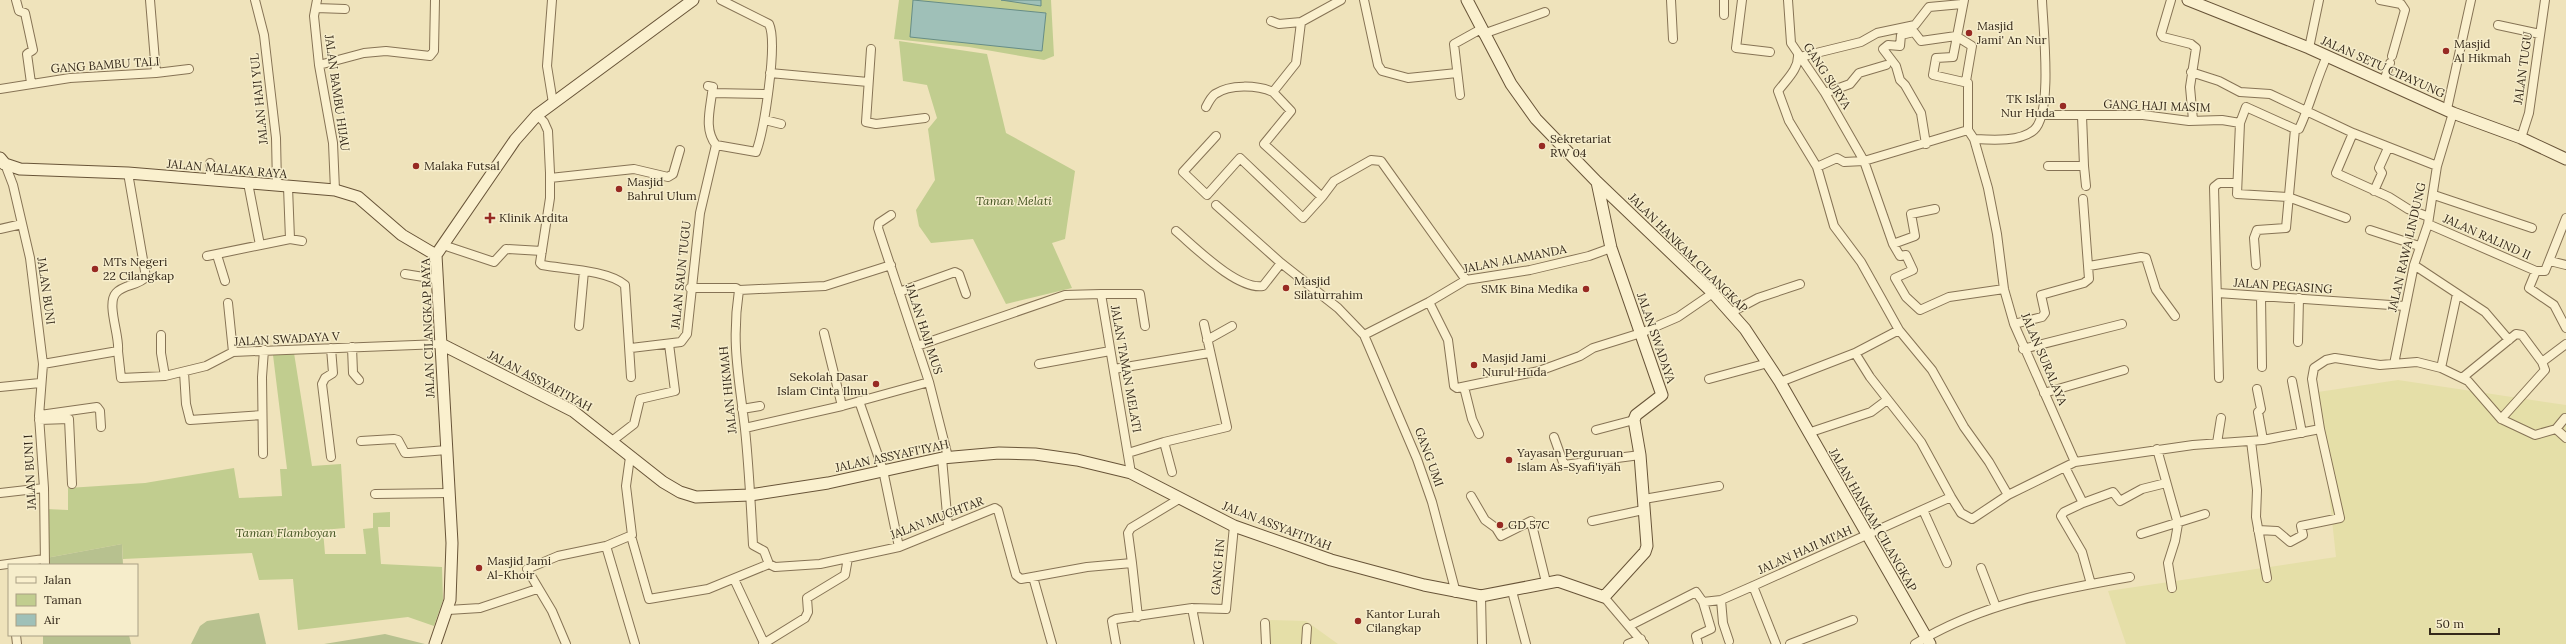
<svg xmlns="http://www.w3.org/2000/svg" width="2566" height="644" font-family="Lora,serif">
	<rect width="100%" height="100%" fill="#efe3bb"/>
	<path fill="#e5dfa8" d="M2398,380L2566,405V644H2126L2108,591L2336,557L2318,392Z
		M1267,620L1306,621L1338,644H1263Z"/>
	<path fill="#c1cd8f" d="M899,0H1051L1054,56L1044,60L969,47L894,39Z
		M899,41L987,54L1006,133L1075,171L1065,239L1052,243L1072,288L1006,304L973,239L931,243L919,226L916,210L935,180L928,129L937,118L927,85L903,81Z
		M294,353L312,466L341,464L345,528L323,530L325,554H366L363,529L373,528V513L390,512V527H378L381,564L442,567L443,600L434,626L408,617L298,630L293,579L259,580L252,553L123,559L122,544L46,558V509L68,510V488L145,483L234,468L239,498L282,496L280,469H287L273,355Z"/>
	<path fill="#b7c18f" d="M122,544L123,565H47L46,558Z
		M259,613L266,644H191L200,626L207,621Z
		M385,634L425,644H324Z
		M43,635H129L131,644H43Z"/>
	<path fill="#9fc0b8" stroke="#678d86" d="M913,0L1046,13L1042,51L910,37Z
		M1001,0H1041V6Z"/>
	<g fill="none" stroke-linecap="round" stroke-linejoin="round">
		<defs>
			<path id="street" d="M16,0L19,11L25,13L33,50L27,54L31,83
				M150,0L156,73
				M255,0L264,35L276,138L277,185
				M317,0L314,16L319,65L333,143L335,190
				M552,0L547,66L553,103
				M1341,0L1301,22L1296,63L1273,92L1291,111L1264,144L1322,197L1334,181L1371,160L1381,161L1466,280
				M1364,0L1378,65L1382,71L1408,78L1457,73
				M1671,0L1673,39
				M1724,0V15
				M1742,0L1736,48L1770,52
				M1788,0L1791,43L1825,93L1864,161L1893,244L1900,256L1906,255L1913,270L1895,278L1906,297L1920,310L1949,297L2004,289
				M1964,0L1953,57L1936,58L1933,75L1968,83V130
				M2171,0L2161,34L2163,37L2191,44L2196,48L2190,87L2193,120
				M2380,0L2401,4L2405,10L2392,56
				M316,8L345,9
				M1271,21L1279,24L1301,22
				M2498,25L2540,34
				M1483,34L1545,12
				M2309,48L2319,0
				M871,49L866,122L876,124L925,118
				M1798,54C1799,69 1787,79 1778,91L1789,121L1817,167L1834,226L1861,262L1899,330
				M1800,57L1861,42L1877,33L1915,25L1929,7L1962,4
				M319,65L364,53L386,51L430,56L434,51L435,0
				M2191,72L2219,81L2240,92L2270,94L2353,133L2437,166
				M770,73L868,82
				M2384,81L2390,63
				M708,86L713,87L712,93
				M0,89L70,78L156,73L189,69
				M1825,93L1850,84L1859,73L1886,65
				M1460,95L1454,44L1481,29
				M1206,107C1208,103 1211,97 1215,94C1230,84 1257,85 1273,92
				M2447,109L2471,0
				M537,115L544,122L548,131L550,173V198L540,263L542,265C564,269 608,270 625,285L631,377
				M2043,115H2143L2189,121L2222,120L2240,123L2246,107L2295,129H2299C2310,106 2316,80 2327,56
				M765,120L781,124
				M2240,123L2237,194L2288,197L2346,218
				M2353,133L2336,173L2389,197L2408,209L2429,217
				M1216,136L1183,172L1207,195L1240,158L1303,218L1322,197
				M2521,138L2529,113L2545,0
				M1974,139C1992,140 2020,142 2034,130C2053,113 2043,27 2042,0
				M1926,144L1921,113L1905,85L1900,80L1896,66L1883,49L1888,45L1900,46L1901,35L1914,32L1921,41L1956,36L1972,46L1966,81
				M716,145L756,152C764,131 778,43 769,24L721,0
				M716,145C704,130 710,110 712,93L768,94
				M3,165L5,164L13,185L30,258L43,364L39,416L44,488L45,565
				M2048,166H2084L2082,116
				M2084,166L2086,186
				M1817,167L1837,158L1844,162L1864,161L1968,130L1974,139L1988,188L1997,234L2004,289L2014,324L2075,462
				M550,178L634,169L668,177L673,174L680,150
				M210,181V163
				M248,183L260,245
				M288,187L290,239
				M2374,191L2382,173L2379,168L2388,148
				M2434,195L2532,228
				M1216,205L1281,263L1338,308L1364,335L1417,459L1432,502L1456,593
				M891,215L879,223L878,228L929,382L948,457
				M2428,224L2536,271L2529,288L2554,305L2566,328
				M0,229L22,224
				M2370,230L2419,246
				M1176,231C1195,247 1237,290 1263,286L1281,263
				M1893,244L1915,236L1911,214L1935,209
				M443,245L494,262L506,249L542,251
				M217,255L225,281
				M207,256L290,239L302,241
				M2550,261L2566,265
				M2256,265L2254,238L2257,230L2286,228L2295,129
				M2414,265L2485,312L2509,340
				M2089,266L2141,257L2146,258L2156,290L2175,316
				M2536,271H2545L2566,218
				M405,274L436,279
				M690,288H736L739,290L825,286L891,265
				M739,290C731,343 739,377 745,429C749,468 751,506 753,545L764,551L769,564
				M899,292L955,272L959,274L966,294
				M2218,293L2405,306
				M1101,294H1140L1145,326
				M2261,296L2262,367
				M1429,302L1448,340L1454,386L1457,388L1539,371L1580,356L1593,348L1641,333L1678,317L1713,293
				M228,303L233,352
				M1730,313L1758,298L1800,284
				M2014,324L2042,317L2045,313L2041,295L2084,283L2089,279L2083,199
				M579,326L584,271
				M824,333L842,406
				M161,335V353L165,376
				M1364,335L1429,302L1466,280L1530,270L1589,256L1611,248
				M1207,340L1232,326
				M2298,342L2299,298
				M917,346L1065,295L1101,294L1131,473
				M352,347L353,373L359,380
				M631,348L681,342L687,334L700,213L716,145
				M2023,349L2122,324
				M118,351C120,336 106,304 116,293C124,284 138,286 146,277L128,173
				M1855,353L1870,377L1921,442L1951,497
				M2542,362L2566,344
				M43,364L118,351L121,378L165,376L206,366L233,352L441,344
				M1039,364L1110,351
				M2394,364L2414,265L2428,224L2437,166L2453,113
				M2441,368L2457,294
				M1114,369L1209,353
				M184,372L186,404L190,420L262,415
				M2219,378L2214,187L2219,183H2237
				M2462,378L2516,334L2522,335L2542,362L2545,370L2501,419
				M1709,379L1768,363
				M2292,381L2302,433
				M1780,382L1855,353L1899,330L1932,370L1964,427L1989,462L2008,495
				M0,387L40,383
				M1464,387L1472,419L1479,434
				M2257,389L2261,409L2258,412L2263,440
				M2044,393L2124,370
				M859,401L883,470L899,547
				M742,409L760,406
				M40,415L97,407L100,411L101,427
				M39,420L69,419L72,484
				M745,428L842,406L929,382
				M2556,429L2565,418
				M1596,430L1634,420
				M1808,433L1871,412L1887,400
				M1554,437L1564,465L1640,455
				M361,441L394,439L398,440L405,453H409L447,450
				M612,441L634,424L640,399L675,391L669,344
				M2251,441L2257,490L2256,517L2267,578
				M1164,442L1172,472
				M2217,443L2221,418
				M2157,449L2178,524L2175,541L2168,563L2172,588
				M1128,453L1164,442L1227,427L1204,324
				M263,454L262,377L264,350
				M331,457L322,384L325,378L333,373L331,348
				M942,458L948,526
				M2066,469L2083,503L2064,512L2061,516L2082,552L2091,584
				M0,493L44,488
				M375,494L449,493
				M1471,496L1485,520L1496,528L1501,536L1531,521L1546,582
				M1644,499L1719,486
				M2083,503L2113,492L2120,501L2142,489L2166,483
				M1923,510L1947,563
				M1592,521L1643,510
				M2258,530L2277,531L2290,542L2303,535L2301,526L2340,518L2320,429L2312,379L2314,368L2326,360L2335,358L2380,365L2417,362L2441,368L2468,381L2501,419L2535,435L2556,429L2566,438
				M2141,534L2205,514
				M631,536L649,599L708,589L769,564
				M606,546L635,644
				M1132,563L1138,617
				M769,564L775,567L820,564L899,547L995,508L998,510L1016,575L1021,579L1087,567L1132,563L1128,533L1131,528L1179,499
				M0,565L44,559
				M1981,568L1996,607
				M1033,577L1052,644
				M734,579L764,643
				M1753,586L1776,644
				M1512,591L1526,644
				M1481,596L1482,644
				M1604,597L1644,644
				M1721,600L1723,623L1729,641
				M1703,602L1721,600L1753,586L1951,497L1961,513L1972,519L2008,495L2075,462L2193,445L2263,440L2320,429
				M1192,608L1199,644
				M448,610L480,608L537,589
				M1265,623L1266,644
				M1631,625L1696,592L1703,602L1711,629L1696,636L1698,644
				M16,635L17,644
				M566,644L552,611L527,569L558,556L606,546L632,535L626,486L630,457
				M763,644L805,618L808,612L807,598L845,575L848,558
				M1116,644L1112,621L1116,619L1192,608L1226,609L1234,526
				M1306,644L1307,628
				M1628,644L1641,639
				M1790,644L1853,620
				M1915,644C1980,604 2056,590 2130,577"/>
			<path id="secondary" d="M1467,0L1511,84L1536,119L1597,182L1713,293L1745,329L1780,382L1930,644
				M2188,0L2309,48L2453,113L2521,138L2566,159
				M0,158L5,164L20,169L128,173L335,190L358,197L402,235L436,255
				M441,344L573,411L663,482L680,492L696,497L750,495L828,483L942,458L999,453L1035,454L1077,460L1131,473L1234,526L1331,560L1424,585L1481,596L1558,581L1604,597L1645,552L1647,546L1640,455L1634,420L1636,415L1662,395L1611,248L1597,182
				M435,644L450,600L452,543L436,255L515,140L537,115L693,0"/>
		</defs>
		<use href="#street" stroke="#867355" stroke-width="10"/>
		<use href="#secondary" stroke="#685438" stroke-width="13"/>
		<use href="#street" stroke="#faf0ce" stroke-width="8"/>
		<use href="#secondary" stroke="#faf0ce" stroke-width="11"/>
	</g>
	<g fill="#972a23" stroke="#f6edcb" stroke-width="1.5">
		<circle cx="1969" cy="33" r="4"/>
		<circle cx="2446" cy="51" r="4"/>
		<circle cx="2063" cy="106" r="4"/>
		<circle cx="1542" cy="146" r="4"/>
		<circle cx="416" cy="166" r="4"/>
		<circle cx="619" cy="189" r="4"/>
		<path d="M488 212h4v4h4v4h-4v4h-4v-4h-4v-4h4z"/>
		<circle cx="95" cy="269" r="4"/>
		<circle cx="1286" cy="288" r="4"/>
		<circle cx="1586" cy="289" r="4"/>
		<circle cx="1474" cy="365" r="4"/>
		<circle cx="876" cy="384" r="4"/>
		<circle cx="1509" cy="460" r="4"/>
		<circle cx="1500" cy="525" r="4"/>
		<circle cx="479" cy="568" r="4"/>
		<circle cx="1358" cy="621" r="4"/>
	</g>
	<g text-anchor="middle" stroke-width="3" stroke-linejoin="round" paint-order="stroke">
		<g font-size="12" fill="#35291a" stroke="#f6edcb" text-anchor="start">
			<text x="1977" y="30">Masjid<tspan x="1977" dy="14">Jami' An Nur</tspan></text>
			<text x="2454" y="48">Masjid<tspan x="2454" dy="14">Al Hikmah</tspan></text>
			<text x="2055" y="103" text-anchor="end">TK Islam<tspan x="2055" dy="14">Nur Huda</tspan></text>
			<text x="1550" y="143">Sekretariat<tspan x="1550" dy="14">RW 04</tspan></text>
			<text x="424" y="170">Malaka Futsal</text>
			<text x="627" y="186">Masjid<tspan x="627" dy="14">Bahrul Ulum</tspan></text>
			<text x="499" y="222">Klinik Ardita</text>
			<text x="103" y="266">MTs Negeri<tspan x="103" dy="14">22 Cilangkap</tspan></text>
			<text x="1294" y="285">Masjid<tspan x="1294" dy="14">Silaturrahim</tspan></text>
			<text x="1578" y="293" text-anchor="end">SMK Bina Medika</text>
			<text x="1482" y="362">Masjid Jami<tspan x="1482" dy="14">Nurul Huda</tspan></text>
			<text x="868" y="381" text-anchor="end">Sekolah Dasar<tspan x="868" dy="14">Islam Cinta Ilmu</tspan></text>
			<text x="1517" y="457">Yayasan Perguruan<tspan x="1517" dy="14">Islam As-Syafi'iyah</tspan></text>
			<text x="1508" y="529">GD 57C</text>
			<text x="487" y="565">Masjid Jami<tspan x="487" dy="14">Al-Khoir</tspan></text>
			<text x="1366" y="618">Kantor Lurah<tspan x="1366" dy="14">Cilangkap</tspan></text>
		</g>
		<g font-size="12" fill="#35291a" stroke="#f6edcb">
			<text transform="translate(105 65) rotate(-4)" y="4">GANG BAMBU TALI</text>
			<text transform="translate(2383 67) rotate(24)" y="4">JALAN SETU CIPAYUNG</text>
			<text transform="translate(2523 68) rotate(-82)" y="4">JALAN TUGU</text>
			<text transform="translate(1827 76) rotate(57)" y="4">GANG SURYA</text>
			<text transform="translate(337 93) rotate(82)" y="4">JALAN BAMBU HIJAU</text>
			<text transform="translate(259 99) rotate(-96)" y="4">JALAN HAJI YUL</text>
			<text transform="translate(2157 106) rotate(2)" y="4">GANG HAJI MASIM</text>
			<text transform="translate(227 169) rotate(5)" y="4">JALAN MALAKA RAYA</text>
			<text transform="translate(2487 237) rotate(24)" y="4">JALAN RALIND II</text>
			<text transform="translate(2407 247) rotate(-77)" y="4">JALAN RAWA LINDUNG</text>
			<text transform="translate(1688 253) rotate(45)" y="4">JALAN HANKAM CILANGKAP</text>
			<text transform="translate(1515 259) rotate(-11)" y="4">JALAN ALAMANDA</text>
			<text transform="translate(681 275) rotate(-84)" y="4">JALAN SAUN TUGU</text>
			<text transform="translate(2283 286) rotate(4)" y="4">JALAN PEGASING</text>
			<text transform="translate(46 291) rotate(82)" y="4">JALAN BUNI</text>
			<text transform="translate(428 328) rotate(-92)" y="4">JALAN CILANGKAP RAYA</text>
			<text transform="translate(924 329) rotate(72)" y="4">JALAN HAJI MUS</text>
			<text transform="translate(1656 338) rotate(71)" y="4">JALAN SWADAYA</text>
			<text transform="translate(287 339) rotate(-3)" y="4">JALAN SWADAYA V</text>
			<text transform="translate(2044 359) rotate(67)" y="4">JALAN SURALAYA</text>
			<text transform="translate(1126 369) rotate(80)" y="4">JALAN TAMAN MELATI</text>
			<text transform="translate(540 381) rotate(28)" y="4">JALAN ASSYAFI'IYAH</text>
			<text transform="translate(728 390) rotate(-96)" y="4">JALAN HIKMAH</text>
			<text transform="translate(892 456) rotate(-12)" y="4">JALAN ASSYAFI'IYAH</text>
			<text transform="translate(1429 457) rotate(70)" y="4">GANG UMI</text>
			<text transform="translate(30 472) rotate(-93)" y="4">JALAN BUNI I</text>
			<text transform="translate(937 518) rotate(-21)" y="4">JALAN MUCHTAR</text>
			<text transform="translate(1873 520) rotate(60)" y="4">JALAN HANKAM CILANGKAP</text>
			<text transform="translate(1277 526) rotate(21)" y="4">JALAN ASSYAFI'IYAH</text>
			<text transform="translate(1805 550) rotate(-24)" y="4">JALAN HAJI MI'AH</text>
			<text transform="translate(1218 567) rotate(-85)" y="4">GANG HN</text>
		</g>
		<g font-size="12" font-style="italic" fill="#425220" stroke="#f6edcb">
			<text x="1014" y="205">Taman Melati</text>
			<text x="286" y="537">Taman Flamboyan</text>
		</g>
	</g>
	<rect x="8" y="564" width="130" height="72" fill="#f6edcb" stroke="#a99f84"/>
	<rect x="16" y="577" width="20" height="6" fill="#faf0ce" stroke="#a99f84"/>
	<text x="44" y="584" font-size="12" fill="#35291a">Jalan</text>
	<rect x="16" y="594" width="20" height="12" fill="#c1cd8f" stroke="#a99f84"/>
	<text x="44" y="604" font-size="12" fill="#35291a">Taman</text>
	<rect x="16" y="614" width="20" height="12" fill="#9fc0b8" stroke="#a99f84"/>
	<text x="44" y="624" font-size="12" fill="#35291a">Air</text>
	<path d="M2430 628v6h69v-6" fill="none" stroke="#35291a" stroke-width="2"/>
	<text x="2436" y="628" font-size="12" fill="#35291a" stroke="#f6edcb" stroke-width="3" paint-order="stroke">50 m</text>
</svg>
